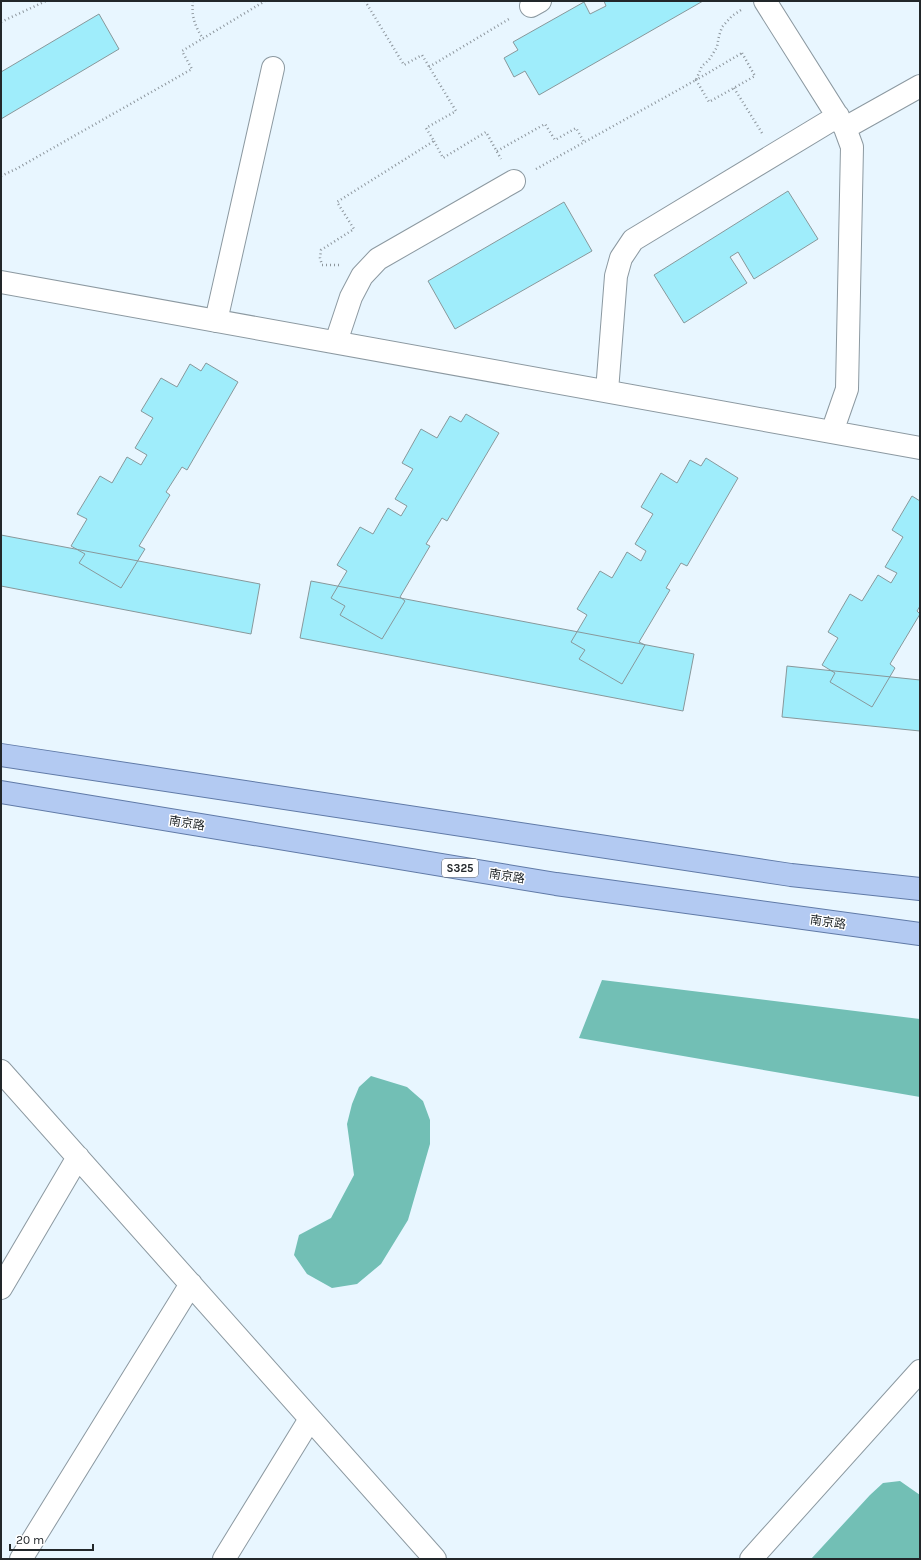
<svg xmlns="http://www.w3.org/2000/svg" width="921" height="1560" font-family="Karla,'Noto Sans SC',sans-serif">
	<rect width="100%" height="100%" fill="#e8f6ff"/>
	<path fill="#72bfb5" d="M602,980L920,1019V1097L579,1038Z
		M371,1076L407,1087L423,1101L430,1120V1144L408,1220L381,1264L357,1284L332,1288L307,1274L294,1255L299,1235L331,1218L354,1175L347,1124L352,1104L359,1087Z
		M900,1481L920,1495V1559H811L870,1495L883,1483Z"/>
	<path fill="#9fedfb" stroke="#88989b" d="M604,1H703L539,95L525,71L514,77L504,58L518,50L513,42L584,2L590,14L606,6Z
		M99,14L119,49L1,119V72Z
		M788,191L818,239L754,279L738,252L730,257L747,283L684,323L654,275Z
		M564,202L592,251L455,329L428,281Z
		M206,363L238,382L187,470L182,467L166,492L170,495L139,546L145,549L121,588L79,563L85,554L71,546L87,519L77,514L100,476L112,483L127,457L141,465L147,455L135,448L153,418L141,411L161,378L177,387L190,364L201,371Z
		M466,414L499,433L447,521L442,518L426,544L430,546L400,597L405,601L382,639L340,615L345,606L331,598L347,571L337,565L360,527L373,534L388,508L401,516L407,506L395,499L413,469L402,463L421,429L437,438L450,416L461,422Z
		M706,458L738,478L687,566L681,563L666,588L670,590L639,642L645,645L622,684L579,659L585,650L571,642L587,615L577,609L600,571L612,578L627,552L641,561L646,551L635,544L653,514L641,507L661,473L677,483L690,460L701,466Z
		M912,496L920,501V606L917,611L920,614L890,664L895,668L872,707L830,682L835,673L822,665L838,638L828,632L850,594L862,601L878,575L891,583L897,573L885,567L903,537L892,530Z
		M1,535L260,584L251,634L1,586Z
		M311,581L694,654L683,711L300,638Z
		M787,666L920,680V731L782,717Z"/>
	<g fill="none" stroke-linecap="round" stroke-linejoin="round">
		<defs>
			<path id="minor" d="M765,1L845,128L852,147L847,389L832,432
				M531,6L540,1
				M845,128L920,86
				M1,282L920,448
				M216,321L273,68
				M336,342L351,297L362,276L378,259L514,181
				M607,391L616,276L621,258L633,240L838,116
				M1,1071L435,1559
				M1,1288L78,1157
				M21,1559L191,1284
				M224,1559L310,1419
				M751,1559L920,1371"/>
			<path id="major" d="M1,755L791,875L920,889
				M1,792L556,884L920,934"/>
		</defs>
		<use href="#minor" stroke="#8c99a1" stroke-width="24"/>
		<use href="#major" stroke="#607aa7" stroke-width="24"/>
		<path stroke="#8d969d" stroke-width="2.5" stroke-dasharray="1 3" stroke-linecap="butt" d="M193,1C191,16 195,26 203,39
			M1,22L46,1
			M742,53L755,76L709,102L696,80Z
			M429,67L509,19
			M734,88L762,133
			M434,141L443,158L486,132L501,159
			M497,151L545,124L555,140L576,128L584,142
			M536,169L696,80L702,66L709,60L717,47L719,36L722,27L732,16L741,10
			M1,176L16,169L192,69L182,51L265,1
			M339,265H322L320,258L321,250L354,229L337,202L434,141L426,128L456,111L422,55L404,65L365,1"/>
		<use href="#minor" stroke="#fff" stroke-width="22"/>
		<use href="#major" stroke="#b3caf2" stroke-width="22"/>
	</g>
	<g text-anchor="middle" stroke-width="3" stroke-linejoin="round" paint-order="stroke">
		<rect fill="#fff" stroke="#64686a" stroke-width="1" x="442" y="859" width="36" height="18" rx="3"/>
		<g font-size="11" font-weight="bold" fill="#22272a">
			<text x="460" y="872">S325</text>
		</g>
		<g font-size="12" fill="#22272a" stroke="#fff">
			<text transform="translate(187 823) rotate(9)" y="4">南京路</text>
			<text transform="translate(507 876) rotate(9)" y="4">南京路</text>
			<text transform="translate(828 922) rotate(8)" y="4">南京路</text>
		</g>
	</g>
	<rect width="921" height="1560" fill="none" stroke="#22272a" stroke-width="4"/>
	<path d="M10 1544v6h83v-6" fill="none" stroke="#22272a" stroke-width="2"/>
	<text x="16" y="1544" font-size="12" fill="#22272a" stroke="#ffffff" stroke-width="3" paint-order="stroke">20 m</text>
</svg>
